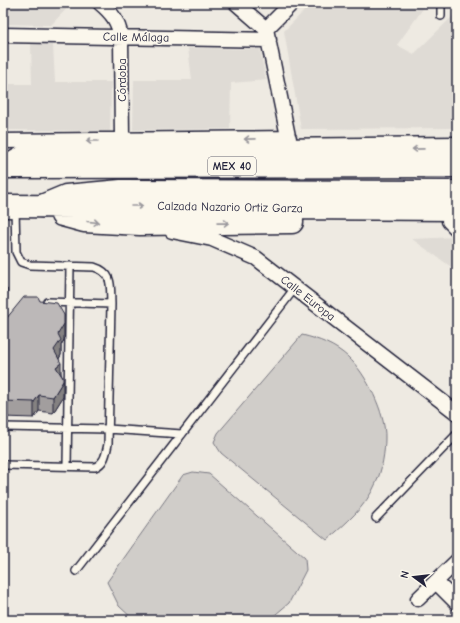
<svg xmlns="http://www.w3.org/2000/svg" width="460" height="623" font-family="'Comic Neue',sans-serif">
	<rect width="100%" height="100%" fill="#eeeae2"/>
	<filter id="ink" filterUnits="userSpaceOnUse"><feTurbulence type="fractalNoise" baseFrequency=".025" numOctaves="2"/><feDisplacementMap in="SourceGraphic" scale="8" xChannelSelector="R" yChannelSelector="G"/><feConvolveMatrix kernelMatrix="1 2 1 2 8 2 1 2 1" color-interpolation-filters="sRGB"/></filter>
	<g filter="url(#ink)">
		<path fill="#dfdbd5" d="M3,3H72L51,25L3,24Z
			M312,3H427L397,45L414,54L457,12V128L301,129L284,31Z
			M31,43L53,45L55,82H111L110,131L3,130V84H32Z
			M188,48L260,49L266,80L231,83L230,129L133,130L134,80H192Z
			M457,237V271L412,239Z"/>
		<path fill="#d0cdc9" stroke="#797882" d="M302,335C319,339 335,345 348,357C366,373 386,414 385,438C385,451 382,471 376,483C366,507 346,523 327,540L221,453L214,442L218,433Z
			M193,472L209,474L305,558L306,570L289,603L269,620H134L119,606L107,582L183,475Z"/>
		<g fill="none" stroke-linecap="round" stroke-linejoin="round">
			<defs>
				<path id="service" d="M441,3V16
					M47,302L111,304
					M3,427L108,429L182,434
					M3,465L95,467C105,463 106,453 108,444L111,304C110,287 114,273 94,267L30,265L21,262L16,252L15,208
					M67,466L70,266
					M376,518L457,434
					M76,571L295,288"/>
				<path id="minor" d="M100,3C112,13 118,21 121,37L122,140
					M236,3L266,29
					M3,35L269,40
					M3,141L289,138
					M290,146L266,29L292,3
					M449,221L457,229
					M172,231L212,239L256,258L457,413
					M436,582L457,603
					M418,599L457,561"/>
				<path id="primary" d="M3,167L457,166
					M3,206L457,209
					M62,215L84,221L140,224L292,222"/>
				<path id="trunk" d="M6,167L27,155L98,152L457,148
					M42,206L66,196L121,191L457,192"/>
			</defs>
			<use href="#service" stroke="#22223b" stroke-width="10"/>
			<use href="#minor" stroke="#22223b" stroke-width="17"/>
			<use href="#primary" stroke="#22223b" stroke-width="25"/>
			<use href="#trunk" stroke="#22223b" stroke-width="25"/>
			<use href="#service" stroke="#fbf7ec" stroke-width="7"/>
			<use href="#minor" stroke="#fbf7ec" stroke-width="14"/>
			<use href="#primary" stroke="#fbf7ec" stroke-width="22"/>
			<use href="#trunk" stroke="#fbf7ec" stroke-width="22"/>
		</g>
		<path fill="#a29e9e" stroke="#22223b" d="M3,289L7,305V318L40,301L64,340L61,345V355L59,359L61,374L63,378V397L53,413L39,411L34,418L3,417Z"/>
		<path fill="#848181" stroke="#22223b" d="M7,289V305L6,335V319Z
			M64,315V340L61,345V355L54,366V350L58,334Z
			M61,363V378L56,367Z
			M63,381V397L53,413V397Z
			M39,395V411L34,418V402Z"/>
		<path fill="#bcb8b8" stroke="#22223b" d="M3,289H7L6,319L24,297H38L40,301L57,303L64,315V324L58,334L61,340L54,350L61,363L56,367L63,378V381L53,397L39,395L34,402L3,401Z"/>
		<defs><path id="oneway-shaft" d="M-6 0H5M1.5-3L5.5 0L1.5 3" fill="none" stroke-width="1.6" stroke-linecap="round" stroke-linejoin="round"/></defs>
		<g stroke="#99979c">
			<use href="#oneway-shaft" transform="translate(250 139) rotate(179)"/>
			<use href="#oneway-shaft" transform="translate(92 141) rotate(180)"/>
			<use href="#oneway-shaft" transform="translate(418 149) rotate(179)"/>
			<use href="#oneway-shaft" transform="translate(137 206)"/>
			<use href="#oneway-shaft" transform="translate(93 222) rotate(6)"/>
			<use href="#oneway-shaft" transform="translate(223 223) rotate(-1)"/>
		</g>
	</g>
	<g text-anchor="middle" stroke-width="3" stroke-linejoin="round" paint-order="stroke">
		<rect fill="#fbf7ec" stroke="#636270" stroke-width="1" x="208" y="157" width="48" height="18" rx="3"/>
		<g font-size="11" font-weight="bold" fill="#22223b">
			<text x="232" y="170">MEX 40</text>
		</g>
		<g font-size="12" fill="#22223b" stroke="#fbf7ec">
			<text transform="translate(136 37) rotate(1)" y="4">Calle Málaga</text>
			<text transform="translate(122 80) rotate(-90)" y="4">Córdoba</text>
			<text transform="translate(230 207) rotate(1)" y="4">Calzada Nazario Ortiz Garza</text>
			<text transform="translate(308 298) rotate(38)" y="4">Calle Europa</text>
		</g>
	</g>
	<rect width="460" height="623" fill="none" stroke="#fbf7ec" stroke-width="16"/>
	<rect x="8" y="8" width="444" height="607" fill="none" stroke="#22223b" stroke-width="1.5" filter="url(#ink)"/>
	<g transform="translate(414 577) rotate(285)" stroke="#fbf7ec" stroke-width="3" paint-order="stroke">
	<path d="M0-3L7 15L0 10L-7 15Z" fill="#22223b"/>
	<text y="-6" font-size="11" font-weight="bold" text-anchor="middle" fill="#22223b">N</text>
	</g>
</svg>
